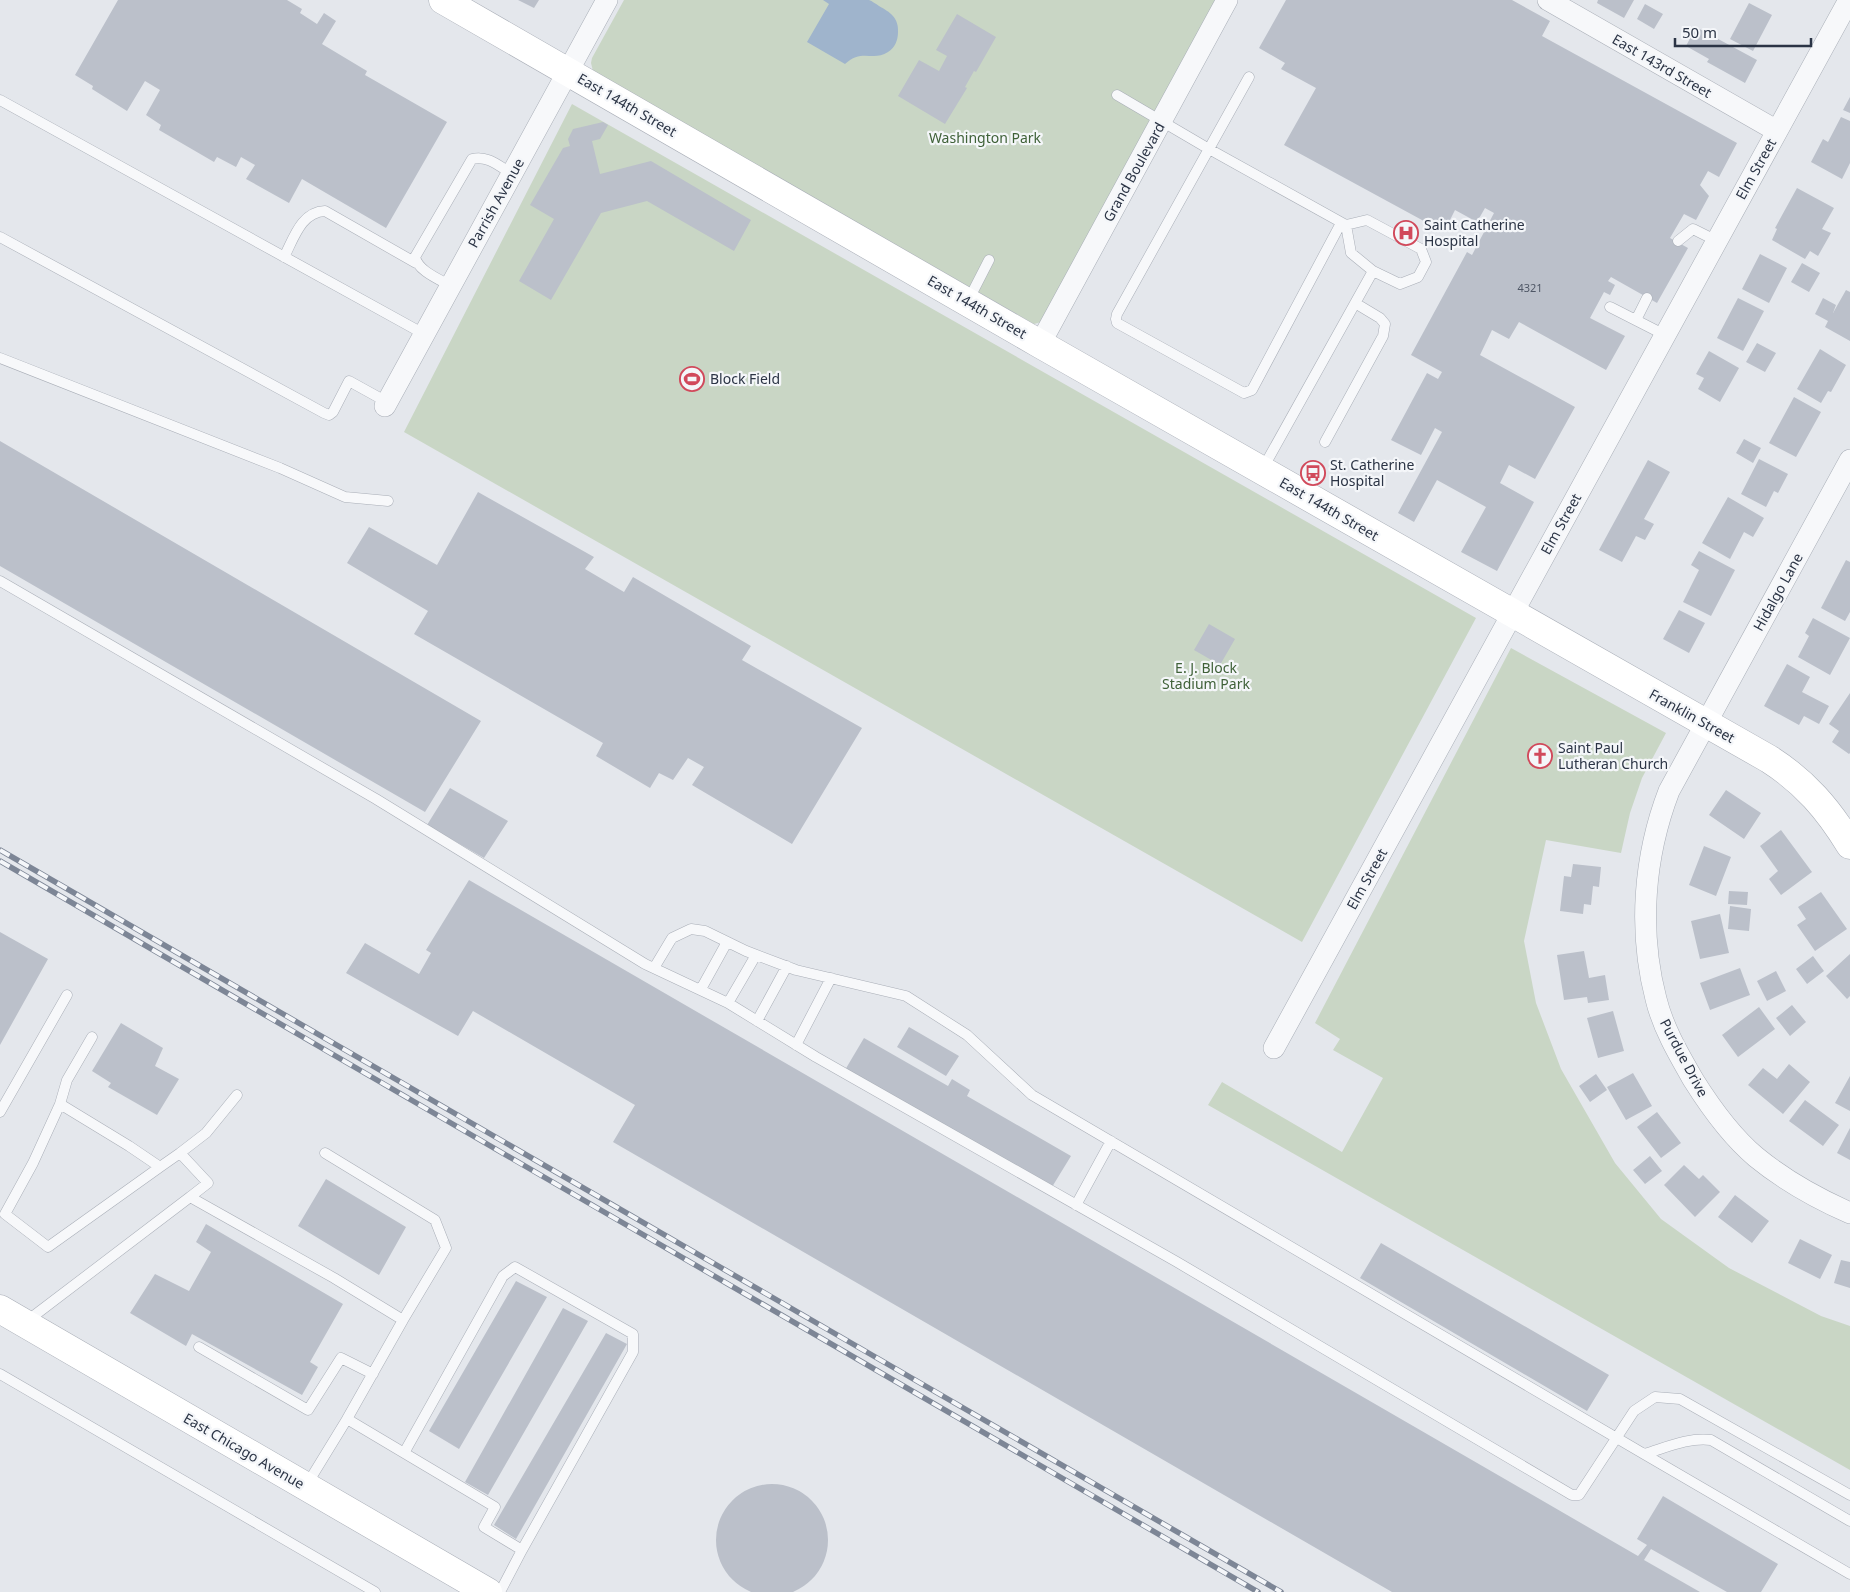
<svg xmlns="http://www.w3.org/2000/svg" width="1850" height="1592" font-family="'Noto Sans',sans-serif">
	<rect width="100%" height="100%" fill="#e4e7ec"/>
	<path fill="#c9d6c5" d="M624,0H1217L1041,322L1034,324L593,71L591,63L592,58Z
		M572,104L1476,618L1302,942L404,432Z
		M1511,648L1666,733L1642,778L1630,813L1621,853L1546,840L1524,941L1536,1003L1561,1069L1615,1163L1661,1219L1729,1268L1821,1316L1850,1326V1470L1208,1105L1222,1082L1342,1152L1383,1078L1333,1050L1340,1039L1315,1023Z"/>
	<path fill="#9fb4cc" d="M823,0C834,0 859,0 869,0C872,1 876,4 879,6C890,12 899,18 898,32C898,40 895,48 888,52C873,62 862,48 845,64L807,42L829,4Z"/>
	<path fill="#bbc0ca" d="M118,0H287L302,9L300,13L317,24L324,13L336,21L322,44L367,71L365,75L447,122L386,228L302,179L289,203L246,179L255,165L241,157L236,167L217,157L214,162L159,130L161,125L146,115L160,90L145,81L127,111L92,89L93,86L75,75Z
		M518,0H539L534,8Z
		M1286,0H1512L1550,21L1542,36L1737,143L1719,177L1708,171L1700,185L1709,196L1696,220L1684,214L1670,238L1688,248L1657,303L1611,277L1608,281L1615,285L1610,295L1604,292L1590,318L1625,336L1606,370L1519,322L1509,339L1492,330L1480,355L1575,407L1535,479L1509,465L1500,483L1534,502L1497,571L1461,552L1486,507L1437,480L1414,522L1398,513L1442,432L1435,428L1421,455L1391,440L1427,373L1438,379L1442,372L1411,355L1467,252L1472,255L1494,213L1485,208L1477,222L1455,210L1444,232L1284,145L1316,88L1281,69L1285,63L1259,48Z
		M1598,0H1634L1624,18L1597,3Z
		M1749,3L1772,15L1753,51L1730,39Z
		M1645,4L1663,14L1654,29L1637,19Z
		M957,14L996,37L976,72L974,71L965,87L967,88L945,124L898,96L919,60L939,71L947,56L936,50Z
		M1696,27L1757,60L1745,83L1707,62L1709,59L1686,46Z
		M1850,97V113L1843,110Z
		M1841,117L1850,121V163L1842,179L1811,162L1823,139L1828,142Z
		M603,122L608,125L600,139L592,141L600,174L651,161L751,220L734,251L647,201L601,213L551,300L519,281L554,219L530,205L563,148L570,146L568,139L573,129Z
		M1797,188L1834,208L1822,229L1831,233L1818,256L1810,251L1805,259L1772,240L1777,229L1775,228Z
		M1760,254L1787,268L1769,303L1742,289Z
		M1802,263L1820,273L1809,292L1791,282Z
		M1846,290L1850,292V341L1825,327L1828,321L1815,314L1823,298L1836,305L1833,313Z
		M1738,298L1764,311L1743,351L1717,338Z
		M1757,343L1776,353L1765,372L1746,362Z
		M1820,349L1846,365L1831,392L1828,391L1821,403L1797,389Z
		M1709,351L1739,368L1720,402L1698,389L1704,378L1696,374Z
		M1794,397L1821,412L1796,457L1769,443Z
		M1744,439L1761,448L1753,463L1736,453Z
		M0,441L481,721L425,812L0,566Z
		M1759,459L1788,474L1778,493L1774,491L1766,507L1741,494Z
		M1648,460L1670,472L1644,519L1654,524L1645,540L1636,536L1622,562L1599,550Z
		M478,492L594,557L585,569L624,592L633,577L751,646L742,660L862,728L792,844L692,785L704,767L688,758L673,780L659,773L650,788L596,756L603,743L414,634L428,611L347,563L369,527L437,565Z
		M1728,497L1764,518L1753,537L1744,532L1730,559L1702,543Z
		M1699,551L1735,570L1711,616L1683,602L1699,570L1691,565Z
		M1846,560L1850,562V612L1845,621L1821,608Z
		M1679,610L1705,623L1689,653L1663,639Z
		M1813,618L1850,638L1830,675L1798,657L1809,636L1805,633Z
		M1209,624L1235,639L1220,665L1194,650Z
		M1787,664L1810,677L1802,692L1829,706L1819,724L1804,716L1799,725L1764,706Z
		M1850,693V753L1849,754L1832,742L1839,731L1829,724Z
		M450,788L508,821L484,858L427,825Z
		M1726,790L1761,813L1744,839L1709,815Z
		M1781,830L1812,872L1781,895L1769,879L1778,871L1760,846Z
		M1704,846L1731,857L1716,896L1689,885Z
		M1573,864L1601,867L1599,887L1593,886L1591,905L1584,904L1583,914L1560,911L1564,876L1571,877Z
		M469,880L1638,1556L1647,1545L1637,1539L1663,1496L1778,1564L1761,1592H1727L1651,1549L1644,1560L1700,1592H1392L613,1142L635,1105L473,1011L458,1036L346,973L365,943L419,974L431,953L426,950Z
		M1729,891L1748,892L1747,905L1728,904Z
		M1821,892L1847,929L1815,951L1797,925L1806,919L1798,907Z
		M1730,906L1751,909L1749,931L1728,929Z
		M1720,914L1729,953L1700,959L1691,921Z
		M0,932L48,959L0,1045Z
		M1584,951L1589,978L1605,975L1609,1000L1588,1003L1587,997L1564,1000L1557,955Z
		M1850,954V996L1847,999L1826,976Z
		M1813,956L1824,971L1807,984L1796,969Z
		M1740,968L1750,995L1710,1010L1700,983Z
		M1776,971L1786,991L1767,1001L1757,981Z
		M1792,1005L1806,1022L1790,1036L1776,1018Z
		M1759,1007L1775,1029L1738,1057L1722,1035Z
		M1613,1011L1624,1051L1598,1058L1587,1018Z
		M121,1023L163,1048L155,1066L179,1079L157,1115L108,1087L111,1083L92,1071Z
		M909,1027L959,1056L946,1076L897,1047Z
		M864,1038L948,1086L952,1079L970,1090L967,1096L1071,1156L1052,1187L845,1070Z
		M1789,1064L1810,1082L1783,1114L1748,1085L1763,1068L1777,1079Z
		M1633,1073L1652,1106L1626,1120L1607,1087Z
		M1596,1074L1607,1090L1590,1102L1579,1086Z
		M1850,1076V1111L1835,1103Z
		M1805,1100L1839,1125L1823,1146L1789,1121Z
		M1657,1112L1681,1143L1661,1158L1637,1127Z
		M1850,1128V1160L1837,1153Z
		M1650,1156L1662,1171L1645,1184L1633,1170Z
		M1684,1165L1699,1179L1703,1175L1720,1192L1695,1217L1664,1185Z
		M326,1179L406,1227L379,1275L298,1226Z
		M1735,1195L1769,1221L1752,1243L1718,1217Z
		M206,1224L343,1304L310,1362L318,1367L302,1395L192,1334L186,1346L130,1313L155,1274L189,1291L211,1252L196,1242Z
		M1800,1239L1832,1255L1820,1279L1788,1263Z
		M1381,1243L1609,1375L1587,1411L1360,1278Z
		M1841,1260L1850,1262V1288L1834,1283Z
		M516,1281L547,1297L459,1449L429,1431Z
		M563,1308L588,1321L488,1495L465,1482Z
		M606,1333L627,1344L516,1539L494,1525Z
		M716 1540a56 56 0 1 1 112 0a56 56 0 1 1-112 0Z"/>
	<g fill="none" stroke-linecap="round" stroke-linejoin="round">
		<defs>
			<path id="lane" d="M1249,77L1117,314L1116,319L1117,323L1244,393L1252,390L1341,223
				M1117,95L1209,149L1346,225L1367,220L1421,249L1426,262L1418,277L1400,284L1373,271L1351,253L1346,225
				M0,100L424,334
				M0,237L324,413L329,415L333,412L349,381L387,402
				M1678,241L1693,229L1717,241
				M284,257C294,238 301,212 325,211L416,263
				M451,286C439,279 418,271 415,257L472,159C488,155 499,166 512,174
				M968,301L989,260
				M1610,307L1665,335
				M1636,320L1647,298
				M0,358L280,468L345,497L388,501
				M1325,442L1383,336L1385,324L1380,318L1355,303
				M1262,470L1373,271
				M0,581L376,799L645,964L728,1003L816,1057L1177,1262L1572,1495H1579L1634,1411L1655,1397L1680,1399L1850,1495
				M654,968L672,938L691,929L705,931L746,951L796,970L906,996L967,1035L1032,1095L1644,1454L1850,1574
				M701,989L727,942
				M728,1003L756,955
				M757,1021L787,966
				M796,1045L831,978
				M60,1104L67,1080L92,1037
				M0,1112L67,995
				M180,1153L206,1133L237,1095
				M325,1153L435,1220L446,1248L403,1320
				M160,1167L48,1247L5,1214L33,1163L60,1104L129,1146L160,1167L180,1153L208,1183L190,1197
				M1076,1205L1111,1141
				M27,1321L190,1197L334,1278L403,1320L347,1419L306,1486
				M199,1347L308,1410L341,1358L373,1374
				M0,1374L375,1592
				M347,1419L495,1507L484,1527L522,1550L500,1592
				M404,1453L503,1276L515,1267L633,1334V1352L522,1550
				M1644,1454C1665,1448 1688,1437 1711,1440L1850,1521"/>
			<path id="street" d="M1548,0L1777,131
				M1040,344L1227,0
				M385,406L607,0
				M1850,460L1669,791C1644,856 1638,930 1656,999C1663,1028 1679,1055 1694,1081C1711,1108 1731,1136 1756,1157C1784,1180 1816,1198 1850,1213
				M1274,1048L1849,0"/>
			<path id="secondary" d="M443,0L1040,344L1769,759C1805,782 1828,809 1850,845
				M0,1309L488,1592"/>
		</defs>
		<use href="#lane" stroke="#a9aeb7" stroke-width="11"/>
		<use href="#street" stroke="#a9aeb7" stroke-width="22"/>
		<use href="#secondary" stroke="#a9aeb7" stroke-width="29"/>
		<use href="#lane" stroke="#f7f8fa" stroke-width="10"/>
		<use href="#street" stroke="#f7f8fa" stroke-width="21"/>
		<use href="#secondary" stroke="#fff" stroke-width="28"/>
		<defs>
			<path id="rail" d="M0,850L1281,1592
				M0,861L1258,1592"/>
		</defs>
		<use href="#rail" stroke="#7d8696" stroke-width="5.5"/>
		<use href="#rail" stroke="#f4f6f9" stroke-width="4" stroke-dasharray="11" stroke-linecap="butt"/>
	</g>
	<defs>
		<symbol id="hospital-ring" viewBox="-11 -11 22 22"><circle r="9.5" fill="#f4f6f9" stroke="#d1495b" stroke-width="1.5"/><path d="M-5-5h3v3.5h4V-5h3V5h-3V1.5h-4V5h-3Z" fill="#d1495b"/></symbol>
		<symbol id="stadium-ring" viewBox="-11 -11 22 22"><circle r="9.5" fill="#f4f6f9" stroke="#d1495b" stroke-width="1.5"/><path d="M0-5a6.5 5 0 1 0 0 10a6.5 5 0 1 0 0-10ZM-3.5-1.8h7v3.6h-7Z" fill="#d1495b"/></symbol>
		<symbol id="bus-ring" viewBox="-11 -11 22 22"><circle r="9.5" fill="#f4f6f9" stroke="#d1495b" stroke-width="1.5"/><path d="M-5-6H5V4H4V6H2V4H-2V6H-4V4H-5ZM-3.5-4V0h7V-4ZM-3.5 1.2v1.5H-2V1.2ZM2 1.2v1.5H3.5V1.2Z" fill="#d1495b"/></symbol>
		<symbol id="church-ring" viewBox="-11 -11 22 22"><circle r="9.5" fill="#f4f6f9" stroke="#d1495b" stroke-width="1.5"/><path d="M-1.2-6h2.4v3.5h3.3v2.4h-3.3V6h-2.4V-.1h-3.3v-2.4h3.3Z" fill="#d1495b"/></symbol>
	</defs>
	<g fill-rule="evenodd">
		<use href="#hospital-ring" x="1392" y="219" width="28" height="28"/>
		<use href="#stadium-ring" x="678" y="365" width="28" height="28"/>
		<use href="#bus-ring" x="1299" y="459" width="28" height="28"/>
		<use href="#church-ring" x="1526" y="742" width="28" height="28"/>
	</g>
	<g text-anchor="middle" stroke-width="4.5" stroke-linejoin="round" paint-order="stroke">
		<g font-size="11" fill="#4f5766">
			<text x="1530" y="292">4321</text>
		</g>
		<g font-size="14" fill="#2b3445" stroke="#f4f6f9">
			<text transform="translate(1662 66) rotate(30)" y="5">East 143rd Street</text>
			<text transform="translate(627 105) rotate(30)" y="5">East 144th Street</text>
			<text transform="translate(1756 169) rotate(-61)" y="5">Elm Street</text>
			<text transform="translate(1134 172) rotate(-61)" y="5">Grand Boulevard</text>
			<text transform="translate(496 203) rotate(-61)" y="5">Parrish Avenue</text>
			<text transform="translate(977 307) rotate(30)" y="5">East 144th Street</text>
			<text transform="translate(1329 509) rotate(30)" y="5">East 144th Street</text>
			<text transform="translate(1561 524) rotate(-61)" y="5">Elm Street</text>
			<text transform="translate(1778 592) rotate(-61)" y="5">Hidalgo Lane</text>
			<text transform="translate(1692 716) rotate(29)" y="5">Franklin Street</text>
			<text transform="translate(1367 879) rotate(-61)" y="5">Elm Street</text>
			<text transform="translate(1684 1058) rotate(62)" y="5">Purdue Drive</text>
			<text transform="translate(244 1451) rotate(30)" y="5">East Chicago Avenue</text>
		</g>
		<g font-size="14" fill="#3f6138" stroke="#f4f6f9">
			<text x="985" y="143">Washington Park</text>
			<text x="1206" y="673">E. J. Block<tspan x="1206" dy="16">Stadium Park</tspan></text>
		</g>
		<g font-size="14" fill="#2b3445" stroke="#f4f6f9" text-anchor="start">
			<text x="1424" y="230">Saint Catherine<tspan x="1424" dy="16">Hospital</tspan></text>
			<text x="710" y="384">Block Field</text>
			<text x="1330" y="470">St. Catherine<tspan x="1330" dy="16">Hospital</tspan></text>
			<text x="1558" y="753">Saint Paul<tspan x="1558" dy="16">Lutheran Church</tspan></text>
		</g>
	</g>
	<path d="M1675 38v8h136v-8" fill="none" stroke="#2b3445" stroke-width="2.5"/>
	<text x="1682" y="38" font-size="15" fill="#2b3445" stroke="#f4f6f9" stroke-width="4" paint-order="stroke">50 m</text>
</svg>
